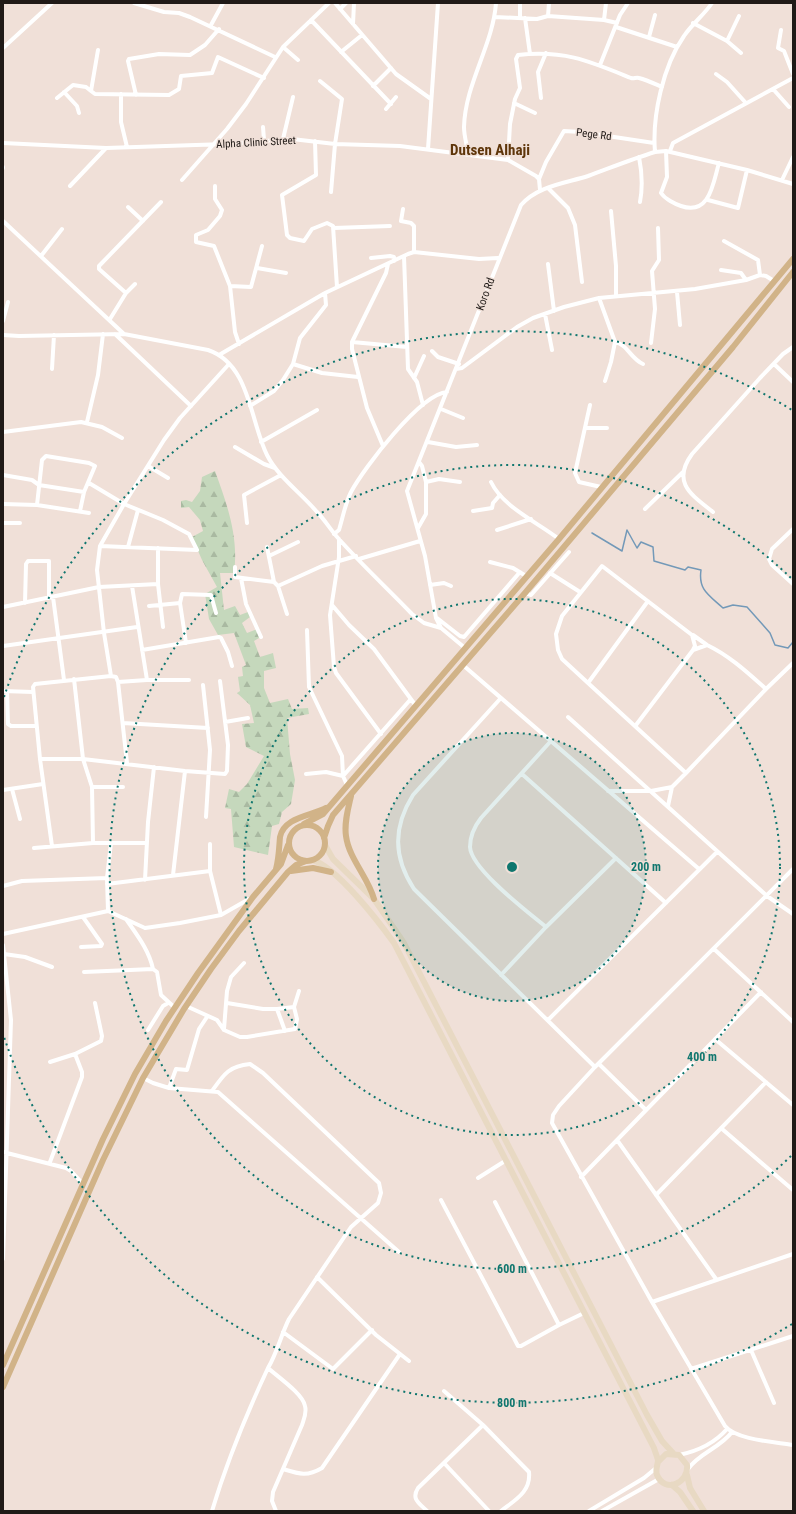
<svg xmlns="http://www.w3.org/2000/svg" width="796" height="1514" font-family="'Roboto Condensed',sans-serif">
	<defs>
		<pattern id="forest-firs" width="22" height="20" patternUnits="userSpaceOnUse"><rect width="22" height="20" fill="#c5d8bc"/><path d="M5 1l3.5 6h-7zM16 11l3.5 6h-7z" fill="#a9b9a1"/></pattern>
	</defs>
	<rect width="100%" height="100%" fill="#f0e0d8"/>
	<path fill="url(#forest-firs)" d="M215,471C227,504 239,537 234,573H220L224,610L235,606L240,615L248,612L250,617L242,623L247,633L257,629L259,638L254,641L260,657L273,653L276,668L264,671V688L270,703L288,699L292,709L308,708L309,714L287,718L290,754L295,780L291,804L282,812L279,824L272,826L268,855L234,847L231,809L225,808L229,789L239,792L247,784L264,756L246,747L242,724L254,723L250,705L237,693L240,691L238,677L243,676L242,667L246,665L234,633L218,635L209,619L205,594L217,587L202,560L192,537L203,531L200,520L189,507L181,508V501L186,500L192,502L200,491L202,477Z"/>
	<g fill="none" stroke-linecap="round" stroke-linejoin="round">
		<path stroke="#7399b8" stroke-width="1.5" d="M592,533L622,551L627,530L637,548L641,542L653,547L654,561L685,570L688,567L701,570C698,590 709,595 723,608L733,605L747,607L770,633L775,645L788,648L793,642"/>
		<path stroke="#fff" stroke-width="4" d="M134,3L164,12L179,13L190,17L275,57
			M335,3L396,74L431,99
			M520,3V18
			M340,9L346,3
			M548,16L549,3
			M495,17L537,19L548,16L604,20L617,23
			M525,18L530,54
			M311,20L391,104
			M604,20L606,3
			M693,23L727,41L741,53
			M353,24L354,3
			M211,25L223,3
			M616,27L677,47
			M781,30L778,48L784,51L793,74
			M649,37L655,15
			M727,41L739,16
			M283,47L298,60
			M3,48L52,3
			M98,50L91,91L95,94L169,95L179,89L181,76L212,73L218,57L264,78
			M341,52L362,35
			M600,65L620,15L628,3
			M716,74L727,82L745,102
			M320,81L342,99L335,144L331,192
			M373,86L391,68
			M773,89L789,107
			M64,92L77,106L79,113
			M121,94V122L127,147
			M136,95L128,61L129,59L159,54L190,55L205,45L219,29
			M57,98L73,85L86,87L91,91
			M541,98L538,72L546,53
			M514,103L535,113
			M386,109L396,97
			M263,127L264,140
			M283,139L293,97
			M315,141L316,175L282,195L287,235L290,238L304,241L312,229L327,223L333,226L337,287
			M3,143L106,148L226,144L292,139L335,144L400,146L508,160L536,176L539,179L540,190
			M428,149L438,3
			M666,151L667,177L661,193C665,199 675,204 681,206C710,216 713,183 719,163
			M670,151L673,143L793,78
			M655,152C652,116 663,66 684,36C692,24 704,15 712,3
			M468,154C467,145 464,136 464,127C465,84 493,45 496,3
			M639,157C642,172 643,186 640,202
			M508,160L510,124L515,99L520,88L516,59L518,55C565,50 589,61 631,78C634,79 636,77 639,78C647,80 655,84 662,87
			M3,168V167
			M539,179L546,162L564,131L581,132L654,143
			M182,180L227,129L246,104L283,47L329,3
			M782,180L793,157
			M70,186L106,148
			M215,186V199L222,210L220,216L208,230L196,235V242L214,246L230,286L235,332L239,344
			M548,188L568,208L575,225L582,282
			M708,200L738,208L747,170
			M128,207L143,221
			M403,209L401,221L411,223L414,226V252
			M611,211L616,266V296
			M3,221L124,334
			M334,228L390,226
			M724,241L758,260L760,275
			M41,256L62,229
			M404,256L408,369L417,382L423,405
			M371,258L390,256L394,257V261
			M548,264L554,311
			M257,268L286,273
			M721,270L741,273L746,280
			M230,286L251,287L262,246
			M677,292L680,325
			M126,293L99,269V266L161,202
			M599,298L615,342L611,362L605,381
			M545,314L552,350
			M110,319L126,293L135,284
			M3,321L8,302
			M115,334L191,406
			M3,335L19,336L124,334L208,350C250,364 250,421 267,455C278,477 301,493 317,512C325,520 330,529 338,538C361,564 388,589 412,614L424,623L441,628
			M352,342L407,347
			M615,342C627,344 631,359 643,364
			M651,343L655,309L652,271L659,260L658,228
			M432,351L438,357L459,364
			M219,355L325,293L408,254L414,252L479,259L498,258
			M293,364L322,373L358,377
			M774,364L793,382
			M52,369L54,335
			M456,369L462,368L517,327L533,318L564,307L599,298L695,289L746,280L760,275L766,276L774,281
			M414,378L424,356
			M590,405L575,473L579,482L601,487
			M250,406L274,391L283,380L293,364L300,338L326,305L325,293
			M441,409L463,418
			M87,422L98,375L103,334
			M585,428H607
			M3,432L81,422L102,427L122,438
			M261,442L317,410
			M428,442L456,447L477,445
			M383,446L367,408L352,349V342L386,273L388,264
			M235,447L264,464L275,468
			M419,462L422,466L426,482L439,479L460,482
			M148,466L168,478
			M3,475L32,480L39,485L84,492
			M491,482C503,507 537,522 559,539
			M89,483L124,504L163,520L189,534L197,550L100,546
			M3,504L37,505L89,513
			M37,505L42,460L46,456L89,463L95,466L84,492L80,511
			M645,509L683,472
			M473,511L492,508L493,503L500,495
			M713,512C692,495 671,483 692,454L760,378L783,354L793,347
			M3,523H20
			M247,523L244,495L281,475
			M418,528L426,514V482
			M793,529L772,549L769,559L772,565L793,584
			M497,530L531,519
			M334,534L339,530C343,517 345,504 351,492C364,468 420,394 447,392
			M339,539V557L330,615L334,667L336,673L381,734
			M128,547L138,510
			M267,547L274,582
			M158,548V584L163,627
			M269,556L298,542
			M359,559L420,541
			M490,562L513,568L526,576
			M235,567V577L274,582L278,586L287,614
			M550,573L580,592
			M241,578L246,604L261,637
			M430,585L444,583L451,586
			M132,586L147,680
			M278,586L322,566L356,556
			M525,593L531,595L569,552
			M53,597L64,680
			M25,603L26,564L28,561H49V598
			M332,605L349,625L374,649L416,706
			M149,606L180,603
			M3,607L99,587L158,584
			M437,618L460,636L464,637L520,572
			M307,630L309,687L342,756L343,776L347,785
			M693,635L707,645
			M186,643L180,603L182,594L211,595L216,613
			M3,646L137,627
			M465,648L441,628L436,618L425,556L407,491L521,205C537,186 566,183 588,176C610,168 632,159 655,152L666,151L747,170L793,184
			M142,650L219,637L221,638L228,652L232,666
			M464,666L699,869
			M74,679L83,759L92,787L93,843
			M118,682L147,680H189
			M588,683L648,601
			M203,685L210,750L206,817
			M766,689L793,663
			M3,691L33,692
			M7,691L8,724L11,726H36
			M500,699L413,795C393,827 393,857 414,889L595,1067
			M568,717L767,896L793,914
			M225,722L248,718
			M123,723L208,728
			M40,759H83L185,771L225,774L227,771L228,745L220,681
			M127,763L118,682L116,677L111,676L104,633L97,570L100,546L124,504L164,440L180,418L229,364
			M686,773L766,689C748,673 730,656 707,645L693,650
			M306,774L326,772L343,776L410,700
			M522,774L666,903
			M92,787H123
			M12,789L20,819
			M3,790L43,784
			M608,791H651L672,787L686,773L588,683L562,659L558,650L556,634L562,616L602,566L692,635L695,646L693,650L636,725
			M668,806L672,787
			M210,844V871L221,915
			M52,846L40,759L33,687L35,684L111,676
			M34,848L93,843H146
			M793,869L595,1067L559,1106L553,1115L552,1123L652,1302L725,1426C736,1440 776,1442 793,1445
			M173,875L185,771
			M145,880L148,822L154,767
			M107,884L210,871
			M3,886L22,881L107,878
			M108,911L107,878L111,843
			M126,919C137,935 149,950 153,969L157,972L161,995L175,1008
			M546,927C528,912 471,869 470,847C470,836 474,827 481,818L550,742
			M3,934L108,911L145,928L180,923L221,915L249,899
			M3,945L11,1020L3,1259
			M81,947L101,946L102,944L83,917
			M714,949L793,1022
			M4,954L25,957L52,967
			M84,972L153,969
			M501,975L546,927L616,858
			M227,1003L263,1009H277
			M186,1006L217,1020L224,1030L240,1037H247L295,1029L297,1019L294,1007L277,1009L285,1031
			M294,1007L299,991
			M548,1020L717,852
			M224,1029L227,991L231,977L244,963
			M148,1030L163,1006L168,1003
			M715,1039L793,1105
			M50,1062L75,1054L101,1041L102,1036L95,1003
			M599,1064L646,1110
			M143,1078L153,1083L169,1088L218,1092L399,1252
			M169,1088L176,1069L187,1070L199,1029L207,1017
			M212,1091C224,1074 229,1066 250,1064L263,1073L379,1183L381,1193L378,1203L351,1227L289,1319C281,1335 277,1353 268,1368
			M721,1128L793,1190
			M617,1140L716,1279
			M3,1152L66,1168L71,1171L83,1184
			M50,1162L82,1077V1072L75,1054
			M581,1177L761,992
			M478,1178L505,1161
			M656,1195L766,1082
			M441,1200L518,1346H521L559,1325
			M495,1202L559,1325L584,1313
			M317,1277L376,1335L409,1361
			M652,1302L793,1254
			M283,1332L333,1369L372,1330
			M751,1350L774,1403
			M691,1369L793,1336
			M444,1391L483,1425
			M679,1455C698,1451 714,1444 727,1429
			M444,1463L489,1511
			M283,1469C299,1474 307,1477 322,1468L400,1354
			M688,1469C699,1453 720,1448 732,1432
			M212,1511C227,1461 246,1415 268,1368C278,1377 303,1394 305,1406C307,1413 304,1419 302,1425L273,1492L272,1501L276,1511
			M427,1511C419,1503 411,1499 418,1488L483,1425L529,1472C531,1492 515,1500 501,1511
			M589,1511L644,1478L656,1468
			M602,1511L659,1479"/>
		<path stroke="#e8d9c3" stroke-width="6" d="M325,845L333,859L374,899L404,943L647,1415L662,1441L673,1453
			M312,860C336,866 379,922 394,943L654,1448C655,1452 657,1456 658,1460C658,1465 655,1469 657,1475C665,1494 689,1483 687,1465L679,1455L666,1454L658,1462
			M687,1475L690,1488L704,1511
			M672,1485L680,1492L693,1511"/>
		<path stroke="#d1b388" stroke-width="6" d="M351,796C348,809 344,823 346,836C349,859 368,877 374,899
			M304,824L323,814L559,539L793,259
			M289 843a18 18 0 1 1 36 0a18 18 0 1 1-36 0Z
			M324,838L328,826L333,815L525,593L733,347L793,272
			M276,869C279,858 279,848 280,837C284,817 311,816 326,808
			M291,871L313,868L331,872
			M3,1365L103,1139L135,1074L166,1021L198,973L253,897L281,864L288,845
			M3,1387L103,1160L143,1078L184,1009L211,969L239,931L288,872L296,865L306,861"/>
	</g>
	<circle cx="512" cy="867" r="134" fill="#0f766e" fill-opacity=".12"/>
	<g fill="none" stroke="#0f766e" stroke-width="2" stroke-dasharray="2 4">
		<circle cx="512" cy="867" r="134"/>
		<circle cx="512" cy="867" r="268"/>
		<path d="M791 1156A402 402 0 1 1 791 578"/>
		<path d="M792 1324A536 536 0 0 1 4 1037M4 697A536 536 0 0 1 792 410"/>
	</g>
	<g text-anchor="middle" stroke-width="3" stroke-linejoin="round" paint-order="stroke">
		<g font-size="11" fill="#201a17" stroke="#f0e0d8">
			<text transform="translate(594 134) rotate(7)" y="4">Pege Rd</text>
			<text transform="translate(256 142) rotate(-3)" y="4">Alpha Clinic Street</text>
			<text transform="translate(485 294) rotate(-70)" y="4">Koro Rd</text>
		</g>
		<g font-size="15" font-weight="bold" fill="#5e3509" stroke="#f0e0d8">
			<text x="490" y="155">Dutsen Alhaji</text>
		</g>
	</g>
	<circle cx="512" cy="867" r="6" fill="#0f766e" stroke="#f0e0d8" stroke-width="2"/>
	<g font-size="12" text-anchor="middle" font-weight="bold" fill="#0f766e" stroke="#f0e0d8" stroke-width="3" stroke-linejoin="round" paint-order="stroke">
		<text x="646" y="871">200 m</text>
		<text x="702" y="1061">400 m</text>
		<text x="512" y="1273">600 m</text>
		<text x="512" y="1407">800 m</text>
	</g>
	<rect width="796" height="1514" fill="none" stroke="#201a17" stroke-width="8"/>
</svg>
